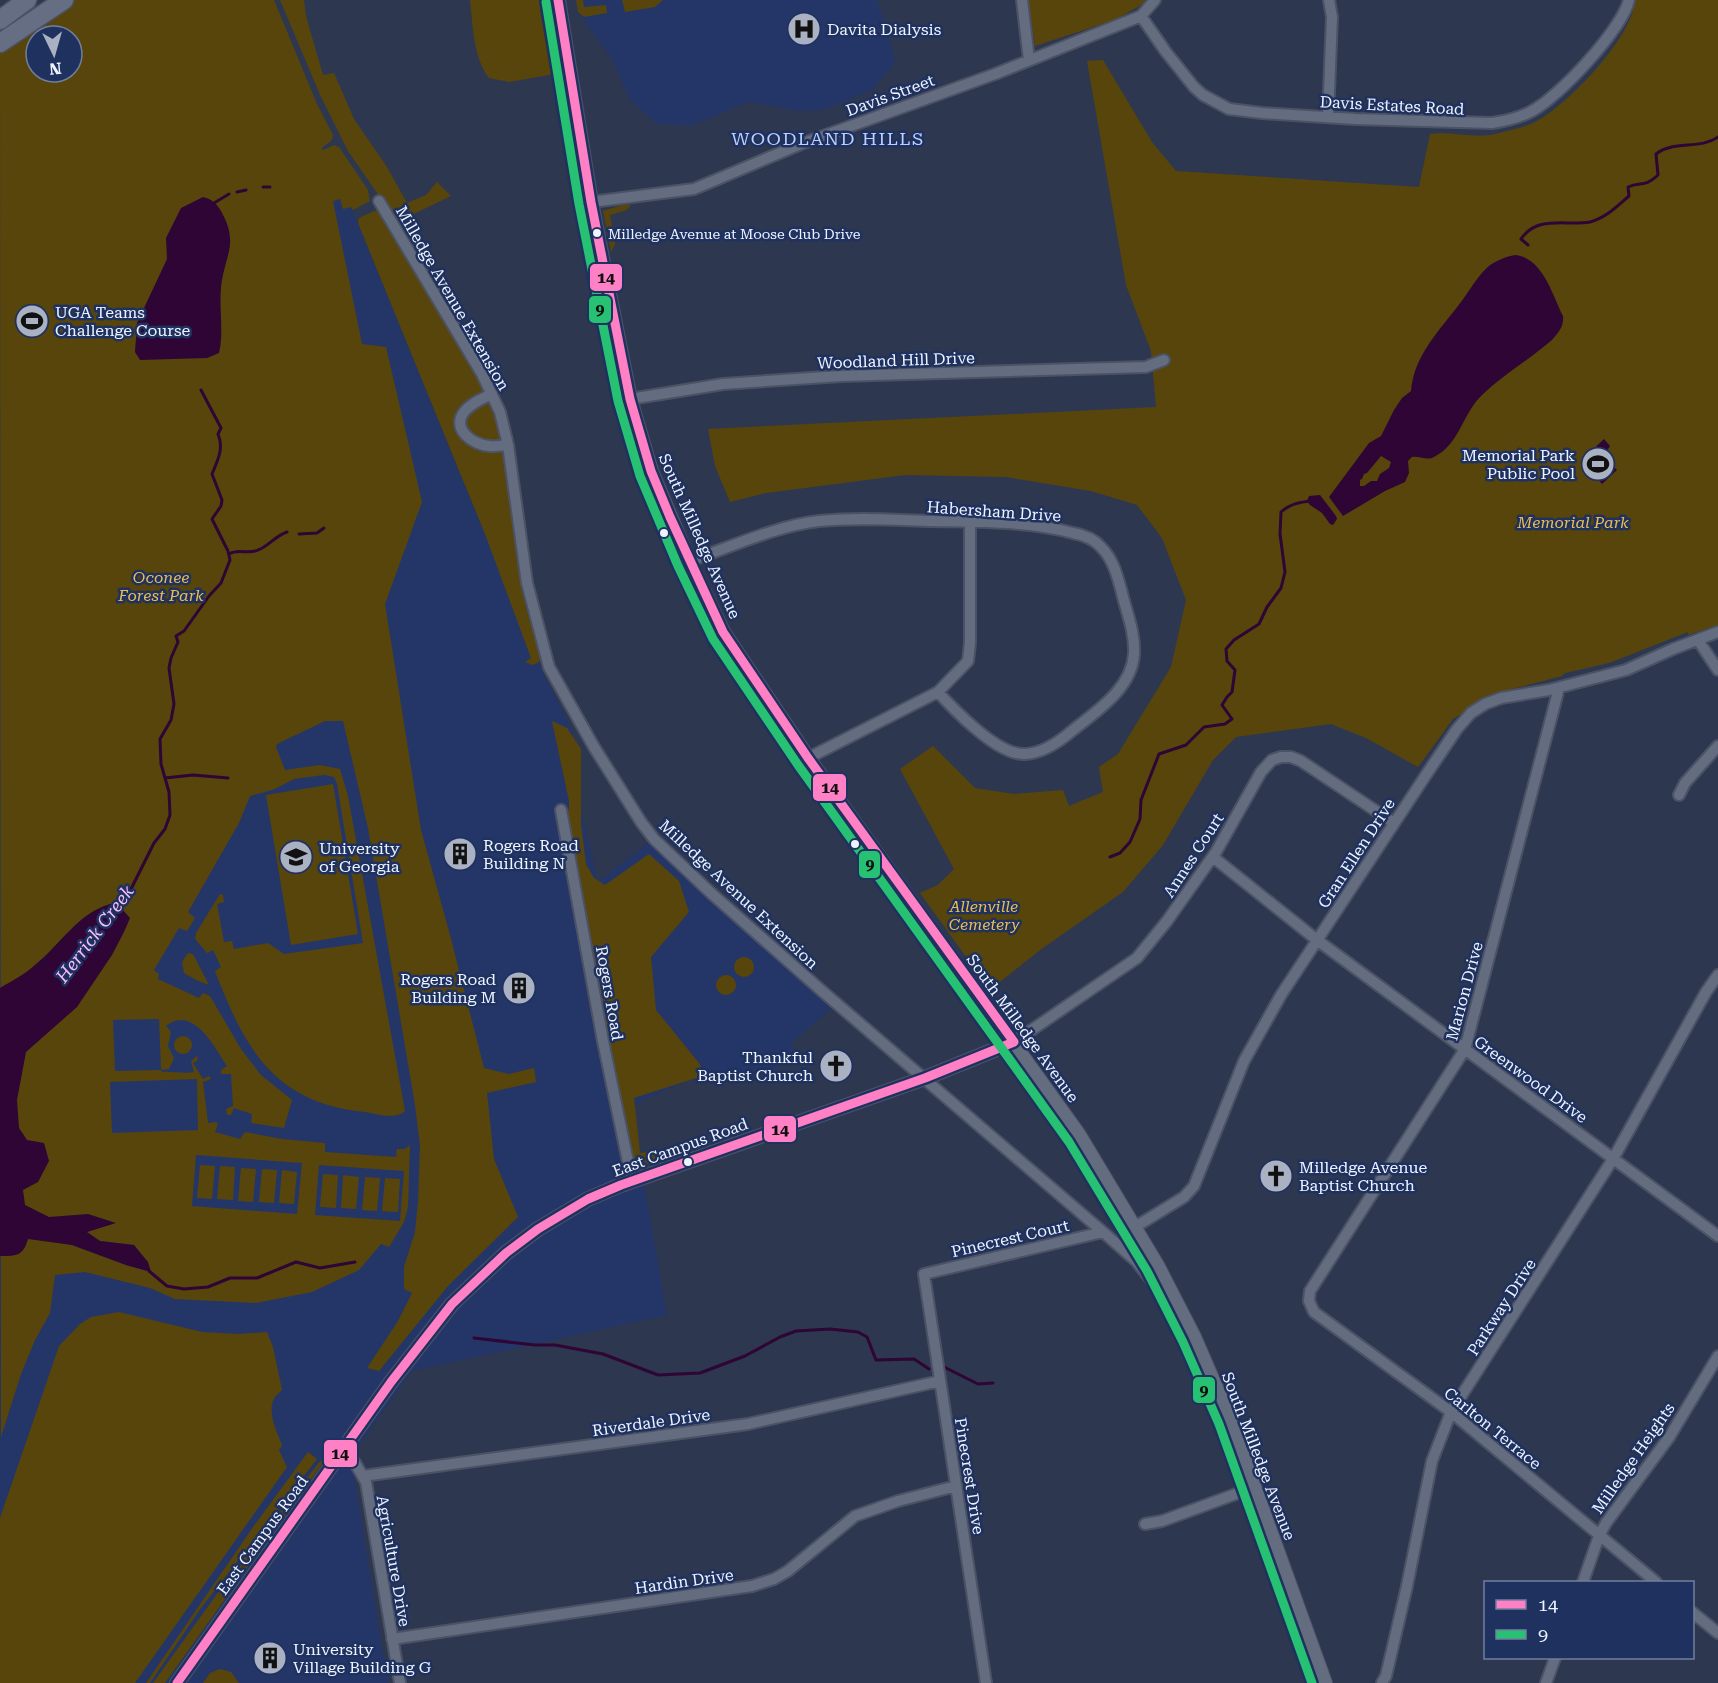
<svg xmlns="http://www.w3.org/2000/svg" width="1718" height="1683" font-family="'Roboto Serif',serif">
	<rect width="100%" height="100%" fill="#2e3750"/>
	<path fill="#243667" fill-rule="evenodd" d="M87,0H267L461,478L524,623L545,677L574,733L564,738L598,882L650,841L679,872L833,1007L791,1043L797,1057L775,1069L701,1074L631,1106L638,1162L645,1188L667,1315L412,1371L351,1457L388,1683H0V55ZM36,36H72V72H36Z
		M576,0H877L890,39L895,63L872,90L823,110L800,111L749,102L691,126L657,124L630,100L612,59L578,13Z"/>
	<path fill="#58450c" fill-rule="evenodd" d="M74,0H274L317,104L333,135L332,140L322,148L323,150L334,145L339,147L368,190L370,201L353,210L351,207L343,209L340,199L333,201L362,344L386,347L422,502L385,604L421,830L450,935L484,1068L509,1074L534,1068L536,1082L487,1093L494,1159L518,1217L448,1286L379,1371L367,1368L398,1321L412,1293L404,1289V1267L415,1232L418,1201L420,1146L415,1105L368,828L343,721H325L277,744L276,747L285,770L320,765L340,769L348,796L405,1111C396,1120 377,1114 365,1112C274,1103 245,1049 215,971L221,967L213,950L207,953L195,939L196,933L220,894L223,895L224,902L217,904L224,942L232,941L234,949L268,943L284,954L363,943L337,784L334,777L324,775L294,779L275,789L250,796L239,823L188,912L195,918L187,931L179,928L154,970L159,974L158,979L199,998L203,993L210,996L241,1049L261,1075L292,1100L284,1128L251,1123L252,1114L234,1108L231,1115H227L226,1109L233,1106L231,1074H221V1070L227,1066C215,1048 193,1004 166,1026L171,1032L168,1046L174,1058L169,1069L162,1070L161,1068L159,1019L113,1020L115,1071L161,1070L162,1072C173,1071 183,1074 194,1072L191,1061L197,1056L198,1060L193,1063L203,1079L209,1076L211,1079L203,1082L208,1123L216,1122L218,1124L215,1132L240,1139L245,1132L282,1139L325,1143V1152L396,1157L397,1149H405L410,1145L408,1207L404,1222L389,1247L381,1244L359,1270L312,1292L256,1303L175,1299L150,1288L85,1272L55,1275L50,1313L35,1340L21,1374L1,1437L0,49ZM36,36H72V72H36ZM197,1079L198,1130L112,1133L110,1082ZM196,1155L302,1163L297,1214L192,1206ZM319,1165L404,1171L400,1221L315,1215ZM88,1215L115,1223L86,1232L100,1241L134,1245L151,1272L126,1265L72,1245Z
		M280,0H304L306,16L323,75L334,73L354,119L387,167L407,203L426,195L437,182L451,196L397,222L348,151L321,97Z
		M470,0H548L562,70L560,73L509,82L489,78C473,57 473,26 470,0Z
		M576,0H583L584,7L606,5L607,13L584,17L578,12Z
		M622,0H663L655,7L625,12Z
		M1028,0H1145L1143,4L1115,20L1035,46Z
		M1635,0H1718V625L1688,635V632L1609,663L1565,673L1562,676L1493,694L1453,719L1418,767L1366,738L1331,724L1236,737L1213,760L1163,845L1123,892L1040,950L990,990L920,893L938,885L954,869L900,769L933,746L975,788L1014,794L1063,790L1069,806L1103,792L1099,767L1118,754L1171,667L1186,600L1162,538L1137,505L1091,491L1006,477L905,475L766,493L730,502L715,466L708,429L1156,407L1151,351L1126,285L1087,61L1103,60L1152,142L1176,171L1419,187L1430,134C1451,131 1474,139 1495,134C1507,131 1523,128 1535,122C1567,106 1633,37 1635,0Z
		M622,205H631L627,210L610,215L615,244L611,252L603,211Z
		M374,211H378L386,220L483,386C511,451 510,521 522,590C527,613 534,635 541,657L539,662L533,665L525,662L531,658L485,534L358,223L359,218Z
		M552,721L567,728L581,749V824L586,864L594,878L605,885L649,854L679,881L689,912L651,957L656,1010L699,1063L705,1075L634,1098L640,1153L654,1151L660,1160L638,1168L633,1165L565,812L569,809V801Z
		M333,784L358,934L291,945L266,795Z
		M188,953L193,954L209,985L196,980L184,973L182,962Z
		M734 967a10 10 0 1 1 20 0a10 10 0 1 1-20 0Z
		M716 985a10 10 0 1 1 20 0a10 10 0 1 1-20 0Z
		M174 1045a9 9 0 1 1 18 0a9 9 0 1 1-18 0Z
		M200,1165L215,1166L212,1199L197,1198Z
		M220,1166L235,1167L233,1200L217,1199Z
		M241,1168L256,1169L253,1202L238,1201Z
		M262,1169L277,1170L274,1203L259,1202Z
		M282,1170L297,1172L294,1204L279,1203Z
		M323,1174L338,1175L336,1208L320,1207Z
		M343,1175L359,1177L356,1209L341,1208Z
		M365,1177L380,1178L377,1211L362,1210Z
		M385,1178L400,1179L398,1212L382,1211Z
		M119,1312L202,1332L239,1334L267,1332L273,1347L282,1390C280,1392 277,1394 275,1397C266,1411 277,1432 282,1445L279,1450L287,1467L135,1683H0V1518L59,1346L80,1324L91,1317Z
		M308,1452L317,1459L201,1608L150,1683H146L253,1527Z
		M321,1460L322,1464L165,1683H153L232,1573Z
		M220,1669L231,1672L239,1683H203L210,1673Z"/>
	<path fill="#2e0534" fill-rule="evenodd" d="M203,197C212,199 217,204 221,211C240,245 224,255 221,288C219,310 224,332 219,353L207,358L140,360L135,352L137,323L167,259L166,238L181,208Z
		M1516,255C1543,259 1552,294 1563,316C1564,326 1559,332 1552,340C1530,359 1503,375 1482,395C1462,414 1460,444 1434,457C1427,461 1419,456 1412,457L1408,461L1409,473L1405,482L1385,491L1343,516L1329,497L1369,443L1381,436L1394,410L1402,398L1411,391C1414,355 1440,330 1461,302C1470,290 1478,275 1490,265C1498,260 1507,256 1516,255ZM1381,456L1391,462L1389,468L1380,474L1377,481H1371L1364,486H1360V480L1362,479L1364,474L1367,473Z
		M1604,439L1610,446L1603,457L1617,470L1602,484L1582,460Z
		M1320,495L1336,516L1337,519L1333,525L1330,524L1322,513L1310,505L1307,501L1309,496Z
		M110,904L120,907L130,918L124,932L112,955L77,1007L26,1052L17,1100L19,1128L27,1140L44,1143L49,1161L38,1182L23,1190L25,1205L49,1217L88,1214L116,1223L87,1232L100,1241L134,1245L148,1262L151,1272L126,1265L72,1245L28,1239C23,1256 17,1256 0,1256V988C12,981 25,974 35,965C60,945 78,913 110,904Z"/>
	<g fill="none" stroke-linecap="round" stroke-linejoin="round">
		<path stroke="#2e0534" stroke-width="3" d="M263,187H270
			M237,192L246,190
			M214,203L229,194
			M1528,245L1521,239C1537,215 1565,226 1590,222C1606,218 1617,206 1629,196L1628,187C1641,181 1644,188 1658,175L1656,154C1673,140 1700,150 1718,137
			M299,534L317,533L324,528
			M229,554C239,548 248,555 258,550C269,546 275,536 287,532
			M165,778L193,775L228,778
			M1110,857L1120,853L1130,842L1140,819L1141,800L1159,754L1186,745L1204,727L1225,724L1232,719L1222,705L1227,697L1232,692L1235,670L1227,661L1226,649L1234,640L1259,624L1267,607L1281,588L1285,572L1280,534L1281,512C1290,504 1299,502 1312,501
			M116,907L130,891L154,843L165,829L170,815L169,792L161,764L160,739L171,720L174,704L169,668L171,658L178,642L176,636L184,631L209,596L221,583L230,560L228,551L212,519L221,506L222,500L212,474C218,460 224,448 218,434L221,428L201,390
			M149,1271L167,1286L184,1289L208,1287L230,1278H257L296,1262L320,1268L355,1262
			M474,1338L535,1345H555L603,1354L658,1375L700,1373L745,1356L780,1337L796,1331L830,1329L858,1332L867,1337L876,1360L914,1359L929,1369
			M944,1367L978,1384L993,1383"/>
		<defs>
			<path id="street" d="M1022,0L1029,60
				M1141,16L1166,52L1194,87L1203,95L1229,109L1262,113L1355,119L1492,123C1506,121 1519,118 1532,111C1559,97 1622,29 1629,0
				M1328,117L1332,17L1329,0
				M379,201L482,374L500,412L508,445L527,583L549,667L594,747L641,822L654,839L711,893L822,991L1103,1232L1136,1261L1156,1286L1171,1292
				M591,202L694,189L801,144L995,74L1141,16L1155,0
				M492,394C482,399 471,403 464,412C451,429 473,445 489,446C495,447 502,445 508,445
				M630,399L723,384L841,376L1146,367L1164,360
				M689,561C732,547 775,526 819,521C857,517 896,520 933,521C979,522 1029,521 1073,533C1084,535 1094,539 1101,547C1115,561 1119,582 1124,601C1129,618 1135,636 1134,654C1132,688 1097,711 1073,730C1058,743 1037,758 1016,753C992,748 955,711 938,692
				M1698,640L1718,670
				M1559,688L1465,1049L1310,1291L1309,1301L1314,1312L1451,1412L1656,1582
				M808,758L938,692L968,661L970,643V522
				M1679,795L1685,783L1718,746
				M561,810L603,1041L632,1181
				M1213,857L1317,940L1718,1236
				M1014,1042L1137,958L1167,921L1216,852L1261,772L1272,760L1281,757H1291L1301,761L1394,823
				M1135,1227L1184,1197L1194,1186L1244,1061L1281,995L1426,775L1457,729L1471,713L1485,704L1501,698L1549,690L1626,670L1673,649L1718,632
				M342,1452L355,1463L366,1482L400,1683
				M363,1476L748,1424L940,1381
				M1145,1524L1162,1521L1255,1487
				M1583,1582L1599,1536L1606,1523L1670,1436L1718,1356
				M1692,1612L1718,1633
				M392,1639L752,1586L774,1579L788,1571L855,1516L898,1501L956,1486
				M986,1683L924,1274L1103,1232
				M1382,1683L1386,1676L1407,1586L1432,1461L1451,1412L1613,1159L1706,992L1718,975
				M1546,1683L1555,1658"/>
			<path id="secondary" d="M558,0L591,202L630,399L651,471L689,561L723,632L808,758L1079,1135L1157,1265L1194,1337L1230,1420L1325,1683
				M177,1683L391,1382L452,1304L506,1253L538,1229L588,1199L621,1185L925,1078L1014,1042"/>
			<path id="highway" d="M0,20L27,0
				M0,43L64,0"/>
		</defs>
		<use href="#street" stroke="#4c5265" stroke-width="14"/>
		<use href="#secondary" stroke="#4c5265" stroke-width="16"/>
		<use href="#highway" stroke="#4c5265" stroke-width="21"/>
		<use href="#street" stroke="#646c7f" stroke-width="10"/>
		<use href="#secondary" stroke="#646c7f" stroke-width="14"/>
		<use href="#highway" stroke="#656e83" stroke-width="18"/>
		<defs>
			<path id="bus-1" d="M177,1683L391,1382L452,1304L506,1253L538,1229L588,1199L621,1185L925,1078L1014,1042L808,758L723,632L670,517L651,471L630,399L591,202L558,0"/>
			<path id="bus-2" d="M546,2L579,204L618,401L640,476L678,566L713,639L798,765L1069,1142L1147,1271L1183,1342L1219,1424L1312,1683"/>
		</defs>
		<use href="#bus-1" stroke="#1f315f" stroke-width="14"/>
		<use href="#bus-2" stroke="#1f315f" stroke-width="14"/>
		<use href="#bus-1" stroke="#ff80c5" stroke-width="9"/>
		<use href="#bus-2" stroke="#26c172" stroke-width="9"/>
	</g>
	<defs>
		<symbol id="hospital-disc" viewBox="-11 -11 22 22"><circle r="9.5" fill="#aab1c2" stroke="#1f315f"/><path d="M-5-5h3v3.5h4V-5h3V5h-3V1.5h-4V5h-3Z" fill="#111"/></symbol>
		<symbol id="stadium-disc" viewBox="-11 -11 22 22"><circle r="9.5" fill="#aab1c2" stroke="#1f315f"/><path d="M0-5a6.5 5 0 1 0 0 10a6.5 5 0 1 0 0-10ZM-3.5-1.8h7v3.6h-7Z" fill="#111"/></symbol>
		<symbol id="building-disc" viewBox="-11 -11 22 22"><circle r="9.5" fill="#aab1c2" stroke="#1f315f"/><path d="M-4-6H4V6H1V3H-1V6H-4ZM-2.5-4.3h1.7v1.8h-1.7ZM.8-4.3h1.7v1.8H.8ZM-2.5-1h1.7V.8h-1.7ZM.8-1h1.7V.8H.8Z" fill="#111"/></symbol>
		<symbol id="university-disc" viewBox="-11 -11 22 22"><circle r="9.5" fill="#aab1c2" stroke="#1f315f"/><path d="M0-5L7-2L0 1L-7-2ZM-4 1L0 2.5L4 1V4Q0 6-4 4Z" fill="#111"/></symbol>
		<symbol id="church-disc" viewBox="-11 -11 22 22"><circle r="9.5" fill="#aab1c2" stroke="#1f315f"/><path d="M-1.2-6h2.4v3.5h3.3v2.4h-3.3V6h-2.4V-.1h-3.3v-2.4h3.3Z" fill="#111"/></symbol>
	</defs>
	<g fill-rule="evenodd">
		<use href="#hospital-disc" x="785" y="10" width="38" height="38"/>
		<use href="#stadium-disc" x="13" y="302" width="38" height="38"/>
		<use href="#stadium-disc" x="1579" y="445" width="38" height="38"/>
		<use href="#building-disc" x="441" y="835" width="38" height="38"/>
		<use href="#university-disc" x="277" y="838" width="38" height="38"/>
		<use href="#building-disc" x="500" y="969" width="38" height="38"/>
		<use href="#church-disc" x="817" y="1047" width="38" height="38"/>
		<use href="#church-disc" x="1257" y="1157" width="38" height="38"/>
		<use href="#building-disc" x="251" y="1639" width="38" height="38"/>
	</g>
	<g fill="#edf3ff" stroke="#1f315f" stroke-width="2">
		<circle cx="597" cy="233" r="5"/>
		<circle cx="664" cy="533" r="5"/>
		<circle cx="855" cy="844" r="5"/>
		<circle cx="688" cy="1162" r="5"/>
	</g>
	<g text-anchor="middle" stroke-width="5" stroke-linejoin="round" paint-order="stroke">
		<g font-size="14" fill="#edf3ff" stroke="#1f315f" text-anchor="start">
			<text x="608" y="239">Milledge Avenue at Moose Club Drive</text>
		</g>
		<g font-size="16" fill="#edf3ff" stroke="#1f315f" text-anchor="start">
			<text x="827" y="35">Davita Dialysis</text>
			<text x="55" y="318">UGA Teams<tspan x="55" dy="18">Challenge Course</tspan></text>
			<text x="1575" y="461" text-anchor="end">Memorial Park<tspan x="1575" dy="18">Public Pool</tspan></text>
			<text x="483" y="851">Rogers Road<tspan x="483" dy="18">Building N</tspan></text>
			<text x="319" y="854">University<tspan x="319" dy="18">of Georgia</tspan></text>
			<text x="496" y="985" text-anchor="end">Rogers Road<tspan x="496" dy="18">Building M</tspan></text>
			<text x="813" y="1063" text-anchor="end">Thankful<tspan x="813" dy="18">Baptist Church</tspan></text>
			<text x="1299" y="1173">Milledge Avenue<tspan x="1299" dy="18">Baptist Church</tspan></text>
			<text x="293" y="1655">University<tspan x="293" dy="18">Village Building G</tspan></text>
		</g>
		<g font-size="16" fill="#edf3ff" stroke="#1f315f">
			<text transform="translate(890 95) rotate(-20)" y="6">Davis Street</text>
			<text transform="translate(1392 105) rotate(3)" y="6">Davis Estates Road</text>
			<text transform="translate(453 298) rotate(60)" y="6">Milledge Avenue Extension</text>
			<text transform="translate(896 360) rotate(-2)" y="6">Woodland Hill Drive</text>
			<text transform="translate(994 511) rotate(4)" y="6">Habersham Drive</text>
			<text transform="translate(700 536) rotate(66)" y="6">South Milledge Avenue</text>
			<text transform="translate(1356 853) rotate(-57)" y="6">Gran Ellen Drive</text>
			<text transform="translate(1193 855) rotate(-57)" y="6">Annes Court</text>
			<text transform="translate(739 894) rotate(43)" y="6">Milledge Avenue Extension</text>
			<text transform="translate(1464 991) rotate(-75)" y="6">Marion Drive</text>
			<text transform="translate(610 993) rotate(80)" y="6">Rogers Road</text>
			<text transform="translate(1023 1028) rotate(54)" y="6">South Milledge Avenue</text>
			<text transform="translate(1531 1079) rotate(36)" y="6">Greenwood Drive</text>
			<text transform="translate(680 1147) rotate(-20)" y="6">East Campus Road</text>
			<text transform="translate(1010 1238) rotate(-13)" y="6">Pinecrest Court</text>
			<text transform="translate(1501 1307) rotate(-57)" y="6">Parkway Drive</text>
			<text transform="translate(651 1422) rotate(-8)" y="6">Riverdale Drive</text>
			<text transform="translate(1493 1428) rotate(39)" y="6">Carlton Terrace</text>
			<text transform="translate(1259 1456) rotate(69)" y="6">South Milledge Avenue</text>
			<text transform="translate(1633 1458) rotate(-55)" y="6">Milledge Heights</text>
			<text transform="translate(970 1476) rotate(81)" y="6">Pinecrest Drive</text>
			<text transform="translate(262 1535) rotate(-54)" y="6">East Campus Road</text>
			<text transform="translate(394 1561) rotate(80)" y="6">Agriculture Drive</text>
			<text transform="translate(684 1581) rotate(-8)" y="6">Hardin Drive</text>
		</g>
		<g font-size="16" font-style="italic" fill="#eabd54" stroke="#1f315f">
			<text x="1573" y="528">Memorial Park</text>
			<text x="161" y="583">Oconee<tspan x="161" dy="18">Forest Park</tspan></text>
			<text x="984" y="912">Allenville<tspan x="984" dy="18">Cemetery</tspan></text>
		</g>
		<g font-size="18" letter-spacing="1.5" fill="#bbd1ff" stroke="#1f315f">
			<text x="828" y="145">WOODLAND HILLS</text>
		</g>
		<g font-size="18" font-style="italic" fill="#fabefc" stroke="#1f315f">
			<text transform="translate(95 934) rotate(-53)" y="6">Herrick Creek</text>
		</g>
	</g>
	<g stroke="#1f315f" stroke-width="2">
		<rect x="589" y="263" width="34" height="29" rx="6" fill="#ff80c5"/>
		<rect x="588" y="295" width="24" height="29" rx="6" fill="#26c172"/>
		<rect x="812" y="773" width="35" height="29" rx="6" fill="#ff80c5"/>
		<rect x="858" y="850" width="23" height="29" rx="6" fill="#26c172"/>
		<rect x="763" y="1115" width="34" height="28" rx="6" fill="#ff80c5"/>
		<rect x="1192" y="1376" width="24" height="28" rx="6" fill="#26c172"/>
		<rect x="323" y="1439" width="35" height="29" rx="6" fill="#ff80c5"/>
	</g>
	<g font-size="16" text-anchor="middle" font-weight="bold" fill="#111">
		<text x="606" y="283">14</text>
		<text x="600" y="315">9</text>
		<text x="830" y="793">14</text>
		<text x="870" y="870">9</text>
		<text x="780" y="1135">14</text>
		<text x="1204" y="1396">9</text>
		<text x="340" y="1459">14</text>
	</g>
	<rect x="1484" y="1581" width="210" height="78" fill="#1f315f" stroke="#717f9f" stroke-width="1.5"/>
	<rect x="1496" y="1600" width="30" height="9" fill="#ff80c5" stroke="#717f9f" stroke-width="1.5"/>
	<text x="1538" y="1611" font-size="18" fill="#edf3ff">14</text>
	<rect x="1496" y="1630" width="30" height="9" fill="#26c172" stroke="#717f9f" stroke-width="1.5"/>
	<text x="1538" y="1641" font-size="18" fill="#edf3ff">9</text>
	<g transform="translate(54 54) rotate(175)"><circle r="28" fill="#1f315f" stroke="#717f9f" stroke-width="1.5"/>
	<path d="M0-4.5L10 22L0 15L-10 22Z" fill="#aab1c2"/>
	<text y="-9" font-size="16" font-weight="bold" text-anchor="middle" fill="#edf3ff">N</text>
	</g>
</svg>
